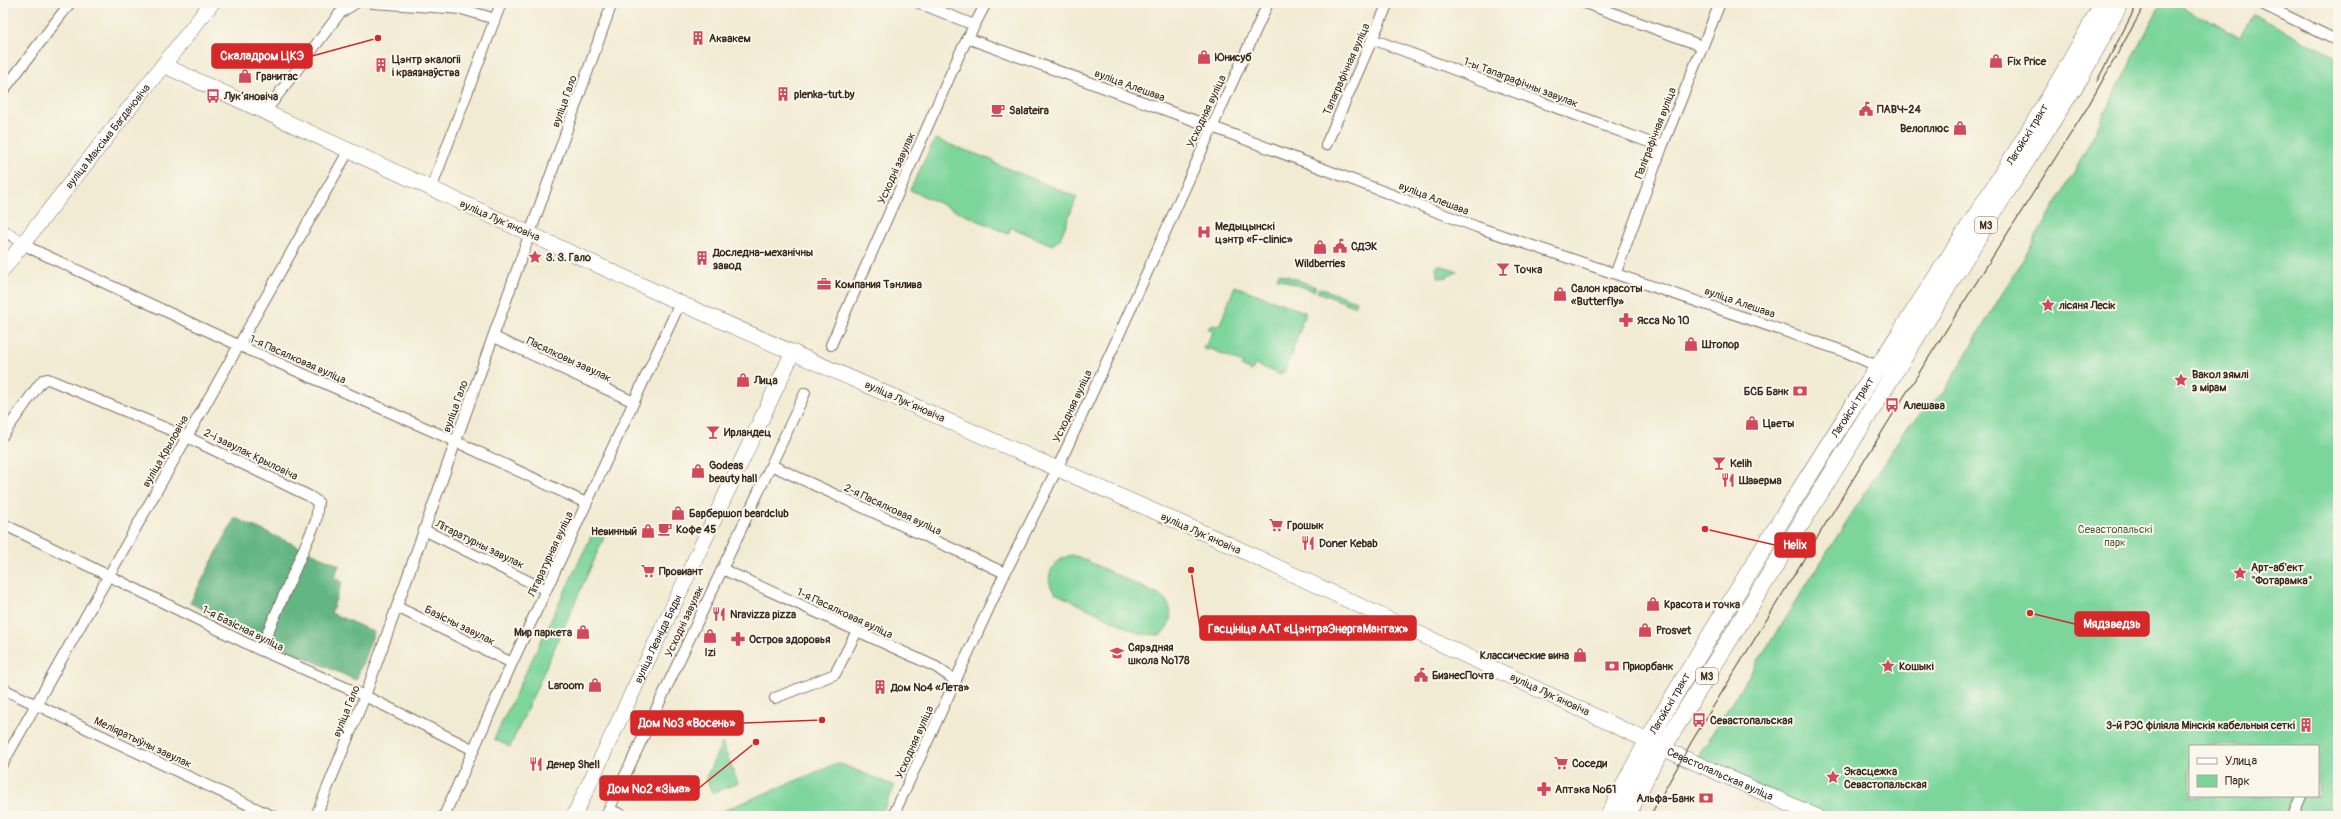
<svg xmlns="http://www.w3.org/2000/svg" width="2341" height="819" font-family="Pangolin,sans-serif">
	<rect width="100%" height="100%" fill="#fbf7ec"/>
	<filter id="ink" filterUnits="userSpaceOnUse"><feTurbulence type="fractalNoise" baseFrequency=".025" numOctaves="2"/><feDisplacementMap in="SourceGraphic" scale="8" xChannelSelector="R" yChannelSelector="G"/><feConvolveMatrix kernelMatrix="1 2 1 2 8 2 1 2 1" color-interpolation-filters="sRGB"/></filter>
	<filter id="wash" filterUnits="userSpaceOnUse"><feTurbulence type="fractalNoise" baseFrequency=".012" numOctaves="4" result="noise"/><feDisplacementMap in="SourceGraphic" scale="16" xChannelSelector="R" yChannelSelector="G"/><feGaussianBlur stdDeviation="0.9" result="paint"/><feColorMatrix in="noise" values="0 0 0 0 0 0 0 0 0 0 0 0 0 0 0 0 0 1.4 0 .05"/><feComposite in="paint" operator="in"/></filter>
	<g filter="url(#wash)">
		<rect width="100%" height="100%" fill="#f2ebd3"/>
		<path fill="#7bd59b" stroke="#5b805c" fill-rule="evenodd" d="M2161,3H2185L2183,7L2240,37L2253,14L2338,58V816H1819L1696,759L1906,428L1943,393L2074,173ZM2190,746H2318V796H2190Z
			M935,139L994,161V163L1077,197L1060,239L1052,245L1011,227L1008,234L910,190Z
			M1438,265L1456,270L1457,272L1446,277L1439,278L1436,269Z
			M1279,273L1316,287L1314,291L1277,278Z
			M1235,286L1305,312V317L1300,324L1302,325L1284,373L1282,370L1281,375L1255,364L1252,371L1241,366L1243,362H1240L1211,349L1205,350L1202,347L1206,345L1213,332L1208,329L1210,326L1220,324Z
			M1319,288L1356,301L1354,306L1317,292Z
			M595,528L606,533L510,747L494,739Z
			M1071,555L1079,557L1163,597C1175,610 1172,623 1161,635L1141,634L1055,593C1042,577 1053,560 1071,555Z
			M722,743L738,783L712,793L706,778Z
			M838,763L895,786L880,816H711Z"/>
		<path fill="#64b683" stroke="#507050" d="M235,518L339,565L334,578L342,582L331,613L374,632L356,680L261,638L190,603Z"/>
	</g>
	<g filter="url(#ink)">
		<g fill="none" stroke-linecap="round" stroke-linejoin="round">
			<defs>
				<path id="street" d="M373,3L462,9L495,19
					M919,3L974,25
					M1585,3L1702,46
					M2260,3L2338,41
					M967,38L1226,132L1477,227L1846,352L1883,369
					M1372,39L1662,147
					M3,91L70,3
					M265,112L340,13L356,3
					M1326,145L1388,3
					M431,189L501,3
					M3,230L32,249L238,345L455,441L586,503
					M1616,272L1662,147L1720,3
					M494,337L634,402
					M831,345L960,53L986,3
					M3,435L38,386L43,380L48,379L187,437L309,496L318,502L316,521L260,650
					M771,465L1005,573
					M3,524L260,650L365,696L474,750
					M424,530L546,590
					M722,569L936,667L956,681
					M397,607L512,663
					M3,689L272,816
					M775,698L835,674L857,631
					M3,763L349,150
					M609,809L624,816
					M316,816L365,696L612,3
					M444,816L512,663L680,303
					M606,816L805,393
					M893,816L1005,573L1057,469L1118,337L1268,3
					M2293,816L2301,796"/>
				<g id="secondary">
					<path id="s1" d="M163,65L680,303L1224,542L1682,757L1816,816"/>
					<path id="s2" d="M3,269L212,3"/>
					<path id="s3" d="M574,816L793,352"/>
				</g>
				<g id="primary">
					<path id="s4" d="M1609,816C1643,744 1685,677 1727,608C1783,516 1841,424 1900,333C1970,225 2042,117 2103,3"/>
					<path d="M1627,816L1648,773L1673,731L1999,203L2081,76L2120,3"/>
				</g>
			</defs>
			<use href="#street" stroke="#7b6e5d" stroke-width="12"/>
			<use href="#secondary" stroke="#7b6e5d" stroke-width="16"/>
			<use href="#primary" stroke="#7b6e5d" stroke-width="18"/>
			<use href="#street" stroke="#fff" stroke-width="10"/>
			<use href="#secondary" stroke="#fff" stroke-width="15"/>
			<use href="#primary" stroke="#fff" stroke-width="17"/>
			<path stroke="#3b2a1e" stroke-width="1" d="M2097,81L2138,3
				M1650,816L1692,741L1898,406L2087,108L2146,3"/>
		</g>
	</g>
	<defs>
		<symbol id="building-bare" viewBox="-9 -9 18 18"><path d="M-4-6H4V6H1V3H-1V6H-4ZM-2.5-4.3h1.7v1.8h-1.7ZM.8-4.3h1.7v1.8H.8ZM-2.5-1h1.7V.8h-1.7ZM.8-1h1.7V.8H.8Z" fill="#d1495b" stroke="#fbf7ec" stroke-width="2.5" paint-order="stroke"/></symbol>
		<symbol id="shop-bare" viewBox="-9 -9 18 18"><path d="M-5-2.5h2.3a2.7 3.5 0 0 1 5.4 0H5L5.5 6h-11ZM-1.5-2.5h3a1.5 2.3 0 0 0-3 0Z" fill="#d1495b" stroke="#fbf7ec" stroke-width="2.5" paint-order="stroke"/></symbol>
		<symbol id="bus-bare" viewBox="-9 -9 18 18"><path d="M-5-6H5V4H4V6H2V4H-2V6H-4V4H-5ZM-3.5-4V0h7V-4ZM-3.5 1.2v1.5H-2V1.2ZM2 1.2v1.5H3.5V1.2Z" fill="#d1495b" stroke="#fbf7ec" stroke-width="2.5" paint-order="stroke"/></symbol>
		<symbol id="civic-bare" viewBox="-9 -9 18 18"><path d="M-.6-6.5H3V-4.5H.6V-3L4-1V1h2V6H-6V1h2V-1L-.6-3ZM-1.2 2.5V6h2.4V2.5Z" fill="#d1495b" stroke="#fbf7ec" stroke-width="2.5" paint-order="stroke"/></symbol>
		<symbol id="cafe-bare" viewBox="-9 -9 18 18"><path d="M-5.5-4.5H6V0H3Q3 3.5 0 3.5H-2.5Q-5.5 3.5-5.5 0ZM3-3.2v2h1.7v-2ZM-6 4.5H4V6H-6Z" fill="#d1495b" stroke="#fbf7ec" stroke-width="2.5" paint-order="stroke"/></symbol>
		<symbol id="hospital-bare" viewBox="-9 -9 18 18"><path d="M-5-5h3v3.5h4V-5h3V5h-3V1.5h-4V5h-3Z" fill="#d1495b" stroke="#fbf7ec" stroke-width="2.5" paint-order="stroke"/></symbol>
		<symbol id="sight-bare" viewBox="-9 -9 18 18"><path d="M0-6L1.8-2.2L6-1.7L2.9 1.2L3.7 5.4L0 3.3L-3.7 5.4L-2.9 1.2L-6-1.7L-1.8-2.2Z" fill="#d1495b" stroke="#fbf7ec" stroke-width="2.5" paint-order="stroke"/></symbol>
		<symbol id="bar-bare" viewBox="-9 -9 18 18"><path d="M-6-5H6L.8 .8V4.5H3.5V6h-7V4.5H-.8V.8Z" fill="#d1495b" stroke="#fbf7ec" stroke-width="2.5" paint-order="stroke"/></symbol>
		<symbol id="office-bare" viewBox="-9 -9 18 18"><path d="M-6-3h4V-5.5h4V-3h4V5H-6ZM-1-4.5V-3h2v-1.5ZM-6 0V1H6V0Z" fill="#d1495b" stroke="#fbf7ec" stroke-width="2.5" paint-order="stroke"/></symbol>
		<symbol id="pharmacy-bare" viewBox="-9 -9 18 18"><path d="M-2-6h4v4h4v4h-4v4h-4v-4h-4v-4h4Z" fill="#d1495b" stroke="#fbf7ec" stroke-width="2.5" paint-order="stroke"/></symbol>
		<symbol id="bank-bare" viewBox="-9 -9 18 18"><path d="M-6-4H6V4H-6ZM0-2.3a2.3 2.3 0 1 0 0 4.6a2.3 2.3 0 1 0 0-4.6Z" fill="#d1495b" stroke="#fbf7ec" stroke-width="2.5" paint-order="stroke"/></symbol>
		<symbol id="restaurant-bare" viewBox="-9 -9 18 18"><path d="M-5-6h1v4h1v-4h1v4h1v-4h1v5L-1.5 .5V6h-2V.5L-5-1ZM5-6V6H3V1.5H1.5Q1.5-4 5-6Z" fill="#d1495b" stroke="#fbf7ec" stroke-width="2.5" paint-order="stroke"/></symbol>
		<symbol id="supermarket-bare" viewBox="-9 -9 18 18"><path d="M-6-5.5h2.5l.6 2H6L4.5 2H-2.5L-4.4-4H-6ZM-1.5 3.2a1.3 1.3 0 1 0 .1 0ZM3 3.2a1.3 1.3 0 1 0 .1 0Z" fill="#d1495b" stroke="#fbf7ec" stroke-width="2.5" paint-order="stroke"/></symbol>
		<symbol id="school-bare" viewBox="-9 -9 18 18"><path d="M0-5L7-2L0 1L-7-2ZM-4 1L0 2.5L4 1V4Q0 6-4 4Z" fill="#d1495b" stroke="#fbf7ec" stroke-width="2.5" paint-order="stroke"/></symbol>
	</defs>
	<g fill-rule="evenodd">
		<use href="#building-bare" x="688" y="28" width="20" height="20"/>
		<use href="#shop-bare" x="1194" y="47" width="20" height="20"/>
		<use href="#shop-bare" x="1986" y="51" width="20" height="20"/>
		<use href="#building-bare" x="371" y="55" width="20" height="20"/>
		<use href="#shop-bare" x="235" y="66" width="20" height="20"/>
		<use href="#building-bare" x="773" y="84" width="20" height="20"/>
		<use href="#bus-bare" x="203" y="86" width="20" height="20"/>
		<use href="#civic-bare" x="1856" y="99" width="20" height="20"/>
		<use href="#cafe-bare" x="988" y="100" width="20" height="20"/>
		<use href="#shop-bare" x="1950" y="118" width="20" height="20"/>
		<use href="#hospital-bare" x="1194" y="222" width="20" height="20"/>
		<use href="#civic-bare" x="1330" y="236" width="20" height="20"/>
		<use href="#shop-bare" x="1310" y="237" width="20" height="20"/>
		<use href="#sight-bare" x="525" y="247" width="20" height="20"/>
		<use href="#building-bare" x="692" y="248" width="20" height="20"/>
		<use href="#bar-bare" x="1493" y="259" width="20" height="20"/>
		<use href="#office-bare" x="814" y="274" width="20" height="20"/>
		<use href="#shop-bare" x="1550" y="284" width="20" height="20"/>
		<use href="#sight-bare" x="2038" y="295" width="20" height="20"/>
		<use href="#pharmacy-bare" x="1616" y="310" width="20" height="20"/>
		<use href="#shop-bare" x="1681" y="334" width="20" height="20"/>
		<use href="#shop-bare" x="733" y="370" width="20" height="20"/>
		<use href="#sight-bare" x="2171" y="370" width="20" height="20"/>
		<use href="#bank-bare" x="1790" y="381" width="20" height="20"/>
		<use href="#bus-bare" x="1882" y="395" width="20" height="20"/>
		<use href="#shop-bare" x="1742" y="413" width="20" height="20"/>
		<use href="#bar-bare" x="703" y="422" width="20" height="20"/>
		<use href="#bar-bare" x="1709" y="453" width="20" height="20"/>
		<use href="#shop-bare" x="688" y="461" width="20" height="20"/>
		<use href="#restaurant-bare" x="1718" y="470" width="20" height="20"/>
		<use href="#shop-bare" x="668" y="503" width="20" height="20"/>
		<use href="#supermarket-bare" x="1266" y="515" width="20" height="20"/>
		<use href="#cafe-bare" x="655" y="519" width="20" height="20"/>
		<use href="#shop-bare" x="638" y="521" width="20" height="20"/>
		<use href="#restaurant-bare" x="1298" y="533" width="20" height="20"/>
		<use href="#supermarket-bare" x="638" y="561" width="20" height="20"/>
		<use href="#sight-bare" x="2230" y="563" width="20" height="20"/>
		<use href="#shop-bare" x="1643" y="594" width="20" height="20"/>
		<use href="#restaurant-bare" x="709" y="604" width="20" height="20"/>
		<use href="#shop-bare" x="1635" y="620" width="20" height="20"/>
		<use href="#shop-bare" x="573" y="622" width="20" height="20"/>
		<use href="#shop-bare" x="700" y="626" width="20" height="20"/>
		<use href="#pharmacy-bare" x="728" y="629" width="20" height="20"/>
		<use href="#school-bare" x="1107" y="643" width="20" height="20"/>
		<use href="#shop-bare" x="1570" y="645" width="20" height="20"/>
		<use href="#bank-bare" x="1602" y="656" width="20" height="20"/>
		<use href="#sight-bare" x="1878" y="656" width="20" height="20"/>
		<use href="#civic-bare" x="1411" y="665" width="20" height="20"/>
		<use href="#shop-bare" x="585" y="675" width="20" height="20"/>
		<use href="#building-bare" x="870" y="677" width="20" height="20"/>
		<use href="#bus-bare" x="1689" y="710" width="20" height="20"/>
		<use href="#building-bare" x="2296" y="715" width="20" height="20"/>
		<use href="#supermarket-bare" x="1551" y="753" width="20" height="20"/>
		<use href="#restaurant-bare" x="526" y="754" width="20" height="20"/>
		<use href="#sight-bare" x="1823" y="767" width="20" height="20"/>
		<use href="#pharmacy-bare" x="1534" y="779" width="20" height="20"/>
		<use href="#bank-bare" x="1696" y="788" width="20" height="20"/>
	</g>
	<g text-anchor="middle" stroke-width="4" stroke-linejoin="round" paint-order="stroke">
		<g fill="#fbf7ec" stroke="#75685c" stroke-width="1">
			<rect x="1975" y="217" width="22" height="16" rx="3"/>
			<rect x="1696" y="668" width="22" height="16" rx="3"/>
		</g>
		<g font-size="10" font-weight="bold" fill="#3b2a1e">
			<text x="1986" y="229">М3</text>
			<text x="1707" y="680">М3</text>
		</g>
		<g font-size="11" font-weight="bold" fill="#3b2a1e" stroke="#fbf7ec" text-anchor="start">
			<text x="709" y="42">Аквакем</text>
			<text x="1215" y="61">Юнисуб</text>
			<text x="392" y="63">Цэнтр экалогіі<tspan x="392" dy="13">і краязнаўства</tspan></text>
			<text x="2007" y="65">Fix Price</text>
			<text x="256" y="80">Гранитас</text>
			<text x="794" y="98">plenka-tut.by</text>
			<text x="224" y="100">Лукʼяновіча</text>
			<text x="1877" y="113">ПАВЧ-24</text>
			<text x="1009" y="114">Salateira</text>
			<text x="1949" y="132" text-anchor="end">Велоплюс</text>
			<text x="1215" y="230">Медыцынскі<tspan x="1215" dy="13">цэнтр «F-clinic»</tspan></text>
			<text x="1351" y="250">СДЭК</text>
			<text x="713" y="256">Доследна-механічны<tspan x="713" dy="13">завод</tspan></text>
			<text x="546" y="261">З. З. Гало</text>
			<text x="1320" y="267" text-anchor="middle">Wildberries</text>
			<text x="1514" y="273">Точка</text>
			<text x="835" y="288">Компания Тэнлива</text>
			<text x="1571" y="292">Салон красоты<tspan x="1571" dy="13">«Butterfly»</tspan></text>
			<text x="2059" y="309">лісяня Лесік</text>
			<text x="1637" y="324">Ясса № 10</text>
			<text x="1702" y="348">Штопор</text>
			<text x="2192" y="378">Вакол зямлі<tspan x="2192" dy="13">з мірам</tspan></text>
			<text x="754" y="384">Лица</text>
			<text x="1789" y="395" text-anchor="end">БСБ Банк</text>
			<text x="1903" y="409">Алешава</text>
			<text x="1763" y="427">Цветы</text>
			<text x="724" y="436">Ирландец</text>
			<text x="1730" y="467">Kelih</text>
			<text x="709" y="469">Godeas<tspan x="709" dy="13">beauty hall</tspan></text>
			<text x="1739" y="484">Шаверма</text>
			<text x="689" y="517">Барбершоп beardclub</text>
			<text x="1287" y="529">Грошык</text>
			<text x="676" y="533">Кофе 45</text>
			<text x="637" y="535" text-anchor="end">Невинный</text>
			<text x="1319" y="547">Doner Kebab</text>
			<text x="2251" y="571">Арт-аб'ект<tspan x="2251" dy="13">"Фотарамка"</tspan></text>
			<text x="659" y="575">Провиант</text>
			<text x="1664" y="608">Красота и точка</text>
			<text x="730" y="618">Nravizza pizza</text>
			<text x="1656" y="634">Prosvet</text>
			<text x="572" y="636" text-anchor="end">Мир паркета</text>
			<text x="749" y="643">Остров здоровья</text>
			<text x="1128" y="651">Сярэдняя<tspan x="1128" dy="13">школа №178</tspan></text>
			<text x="710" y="656" text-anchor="middle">Izi</text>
			<text x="1569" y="659" text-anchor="end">Классические вина</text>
			<text x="1623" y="670">Приорбанк</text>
			<text x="1899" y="670">Кошыкі</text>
			<text x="1432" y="679">БизнесПочта</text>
			<text x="584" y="689" text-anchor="end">Laroom</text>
			<text x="891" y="691">Дом №4 «Лета»</text>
			<text x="1710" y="724">Севастопальская</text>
			<text x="2295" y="729" text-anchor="end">3-й РЭС філіяла Мінскія кабельныя сеткі</text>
			<text x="1572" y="767">Соседи</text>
			<text x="547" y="768">Денер Shell</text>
			<text x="1844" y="775">Экасцежка<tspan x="1844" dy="13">Севастопальская</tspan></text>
			<text x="1555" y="793">Аптэка №61</text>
			<text x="1695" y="802" text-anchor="end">Альфа-Банк</text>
		</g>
		<g font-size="11" fill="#3b2a1e" stroke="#fbf7ec">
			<text transform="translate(1346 69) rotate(-66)" y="4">Тапаграфічная вуліца</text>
			<text transform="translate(1521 82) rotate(21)" y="4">1-ы Тапаграфічны завулак</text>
			<text transform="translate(1130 85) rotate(20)" y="4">вуліца Алешава</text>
			<text transform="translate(564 101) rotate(-70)" y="4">вуліца Гало</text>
			<text transform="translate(1206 111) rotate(-65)" y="4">Усходняя вуліца</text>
			<text transform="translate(1655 133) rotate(-69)" y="4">Паліграфічная вуліца</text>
			<text dy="4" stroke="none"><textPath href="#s4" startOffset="800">Лагойскі тракт</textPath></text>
			<text dy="4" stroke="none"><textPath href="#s2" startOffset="169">вуліца Максіма Багдановіча</textPath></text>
			<text transform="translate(896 168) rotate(-66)" y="4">Усходні завулак</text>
			<text transform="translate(1434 198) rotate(21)" y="4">вуліца Алешава</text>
			<text transform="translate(500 220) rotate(24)" y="4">вуліца Лукʼяновіча</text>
			<text transform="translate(1740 302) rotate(19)" y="4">вуліца Алешава</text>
			<text transform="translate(298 359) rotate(24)" y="4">1-я Пасялковая вуліца</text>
			<text transform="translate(569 359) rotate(25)" y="4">Пасялковы завулак</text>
			<text transform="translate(905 401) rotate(24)" y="4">вуліца Лукʼяновіча</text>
			<text transform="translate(455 406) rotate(-70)" y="4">вуліца Гало</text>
			<text transform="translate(1072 406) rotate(-65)" y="4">Усходняя вуліца</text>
			<text dy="4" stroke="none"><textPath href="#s4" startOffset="476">Лагойскі тракт</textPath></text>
			<text transform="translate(165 451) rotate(-60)" y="4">вуліца Крыловіча</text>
			<text transform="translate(251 454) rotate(26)" y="4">2-і завулак Крыловіча</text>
			<text transform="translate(893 509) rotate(25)" y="4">2-я Пасялковая вуліца</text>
			<text transform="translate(1201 533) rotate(24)" y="4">вуліца Лукʼяновіча</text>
			<text transform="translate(480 544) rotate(26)" y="4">Літаратурны завулак</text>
			<text transform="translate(550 554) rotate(-65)" y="4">Літаратурная вуліца</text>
			<text transform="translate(845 613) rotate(25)" y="4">1-я Пасялковая вуліца</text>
			<text transform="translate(684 621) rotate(-65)" y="4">Усходні завулак</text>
			<text transform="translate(460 625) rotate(26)" y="4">Базісны завулак</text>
			<text transform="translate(243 628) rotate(26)" y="4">1-я Базісная вуліца</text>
			<text dy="4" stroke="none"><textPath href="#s3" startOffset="196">вуліца Леаніда Бяды</textPath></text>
			<text transform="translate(1550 694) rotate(25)" y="4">вуліца Лукʼяновіча</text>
			<text dy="4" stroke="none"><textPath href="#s4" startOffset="128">Лагойскі тракт</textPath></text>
			<text transform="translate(346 711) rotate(-68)" y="4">вуліца Гало</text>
			<text transform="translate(143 742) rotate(25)" y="4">Меліяратыўны завулак</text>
			<text transform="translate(914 742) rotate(-66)" y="4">Усходняя вуліца</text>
			<text dy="4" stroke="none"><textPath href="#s1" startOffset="1711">Севастопальская вуліца</textPath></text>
		</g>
		<g font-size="11" fill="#4e5d44" stroke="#fbf7ec">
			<text x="2115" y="533">Севастопальскі<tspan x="2115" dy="13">парк</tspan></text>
		</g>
	</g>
	<path fill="none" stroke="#d62828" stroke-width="1.5" d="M378 38L312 56M1705 529L1775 545M2030 613L2075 624M1191 570L1200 628M822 720L743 723M756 742L699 788"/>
	<g fill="#d62828" stroke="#fbf7ec" stroke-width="1.5">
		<circle cx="378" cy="38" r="4"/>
		<circle cx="1705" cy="529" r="4"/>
		<circle cx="2030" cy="613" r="4"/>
		<circle cx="1191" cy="570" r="4"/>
		<circle cx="822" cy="720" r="4"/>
		<circle cx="756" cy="742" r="4"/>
	</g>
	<g fill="#d62828" stroke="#d62828" stroke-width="1.5">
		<rect x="212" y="44" width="100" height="24" rx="4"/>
		<rect x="1775" y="533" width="40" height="24" rx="4"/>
		<rect x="2075" y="612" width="74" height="24" rx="4"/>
		<rect x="1200" y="616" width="216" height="24" rx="4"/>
		<rect x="631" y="711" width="112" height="24" rx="4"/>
		<rect x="600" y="776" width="99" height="24" rx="4"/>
	</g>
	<g font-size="12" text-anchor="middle" font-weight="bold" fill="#fff">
		<text x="262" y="60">Скаладром ЦКЭ</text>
		<text x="1795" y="549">Helix</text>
		<text x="2112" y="628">Мядзведзь</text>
		<text x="1308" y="633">Гасцініца ААТ «ЦэнтраЭнергаМантаж»</text>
		<text x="687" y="727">Дом №3 «Восень»</text>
		<text x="649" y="793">Дом №2 «Зіма»</text>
	</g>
	<rect width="2341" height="819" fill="none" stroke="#fbf7ec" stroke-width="16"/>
	<rect x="2189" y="745" width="130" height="52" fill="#fbf7ec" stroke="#aea59a"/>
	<rect x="2197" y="758" width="20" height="6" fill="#ffffff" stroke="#aea59a"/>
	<text x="2225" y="765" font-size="12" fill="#3b2a1e">Улица</text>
	<rect x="2197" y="775" width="20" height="12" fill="#7bd59b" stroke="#aea59a"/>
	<text x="2225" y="785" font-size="12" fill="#3b2a1e">Парк</text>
</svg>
